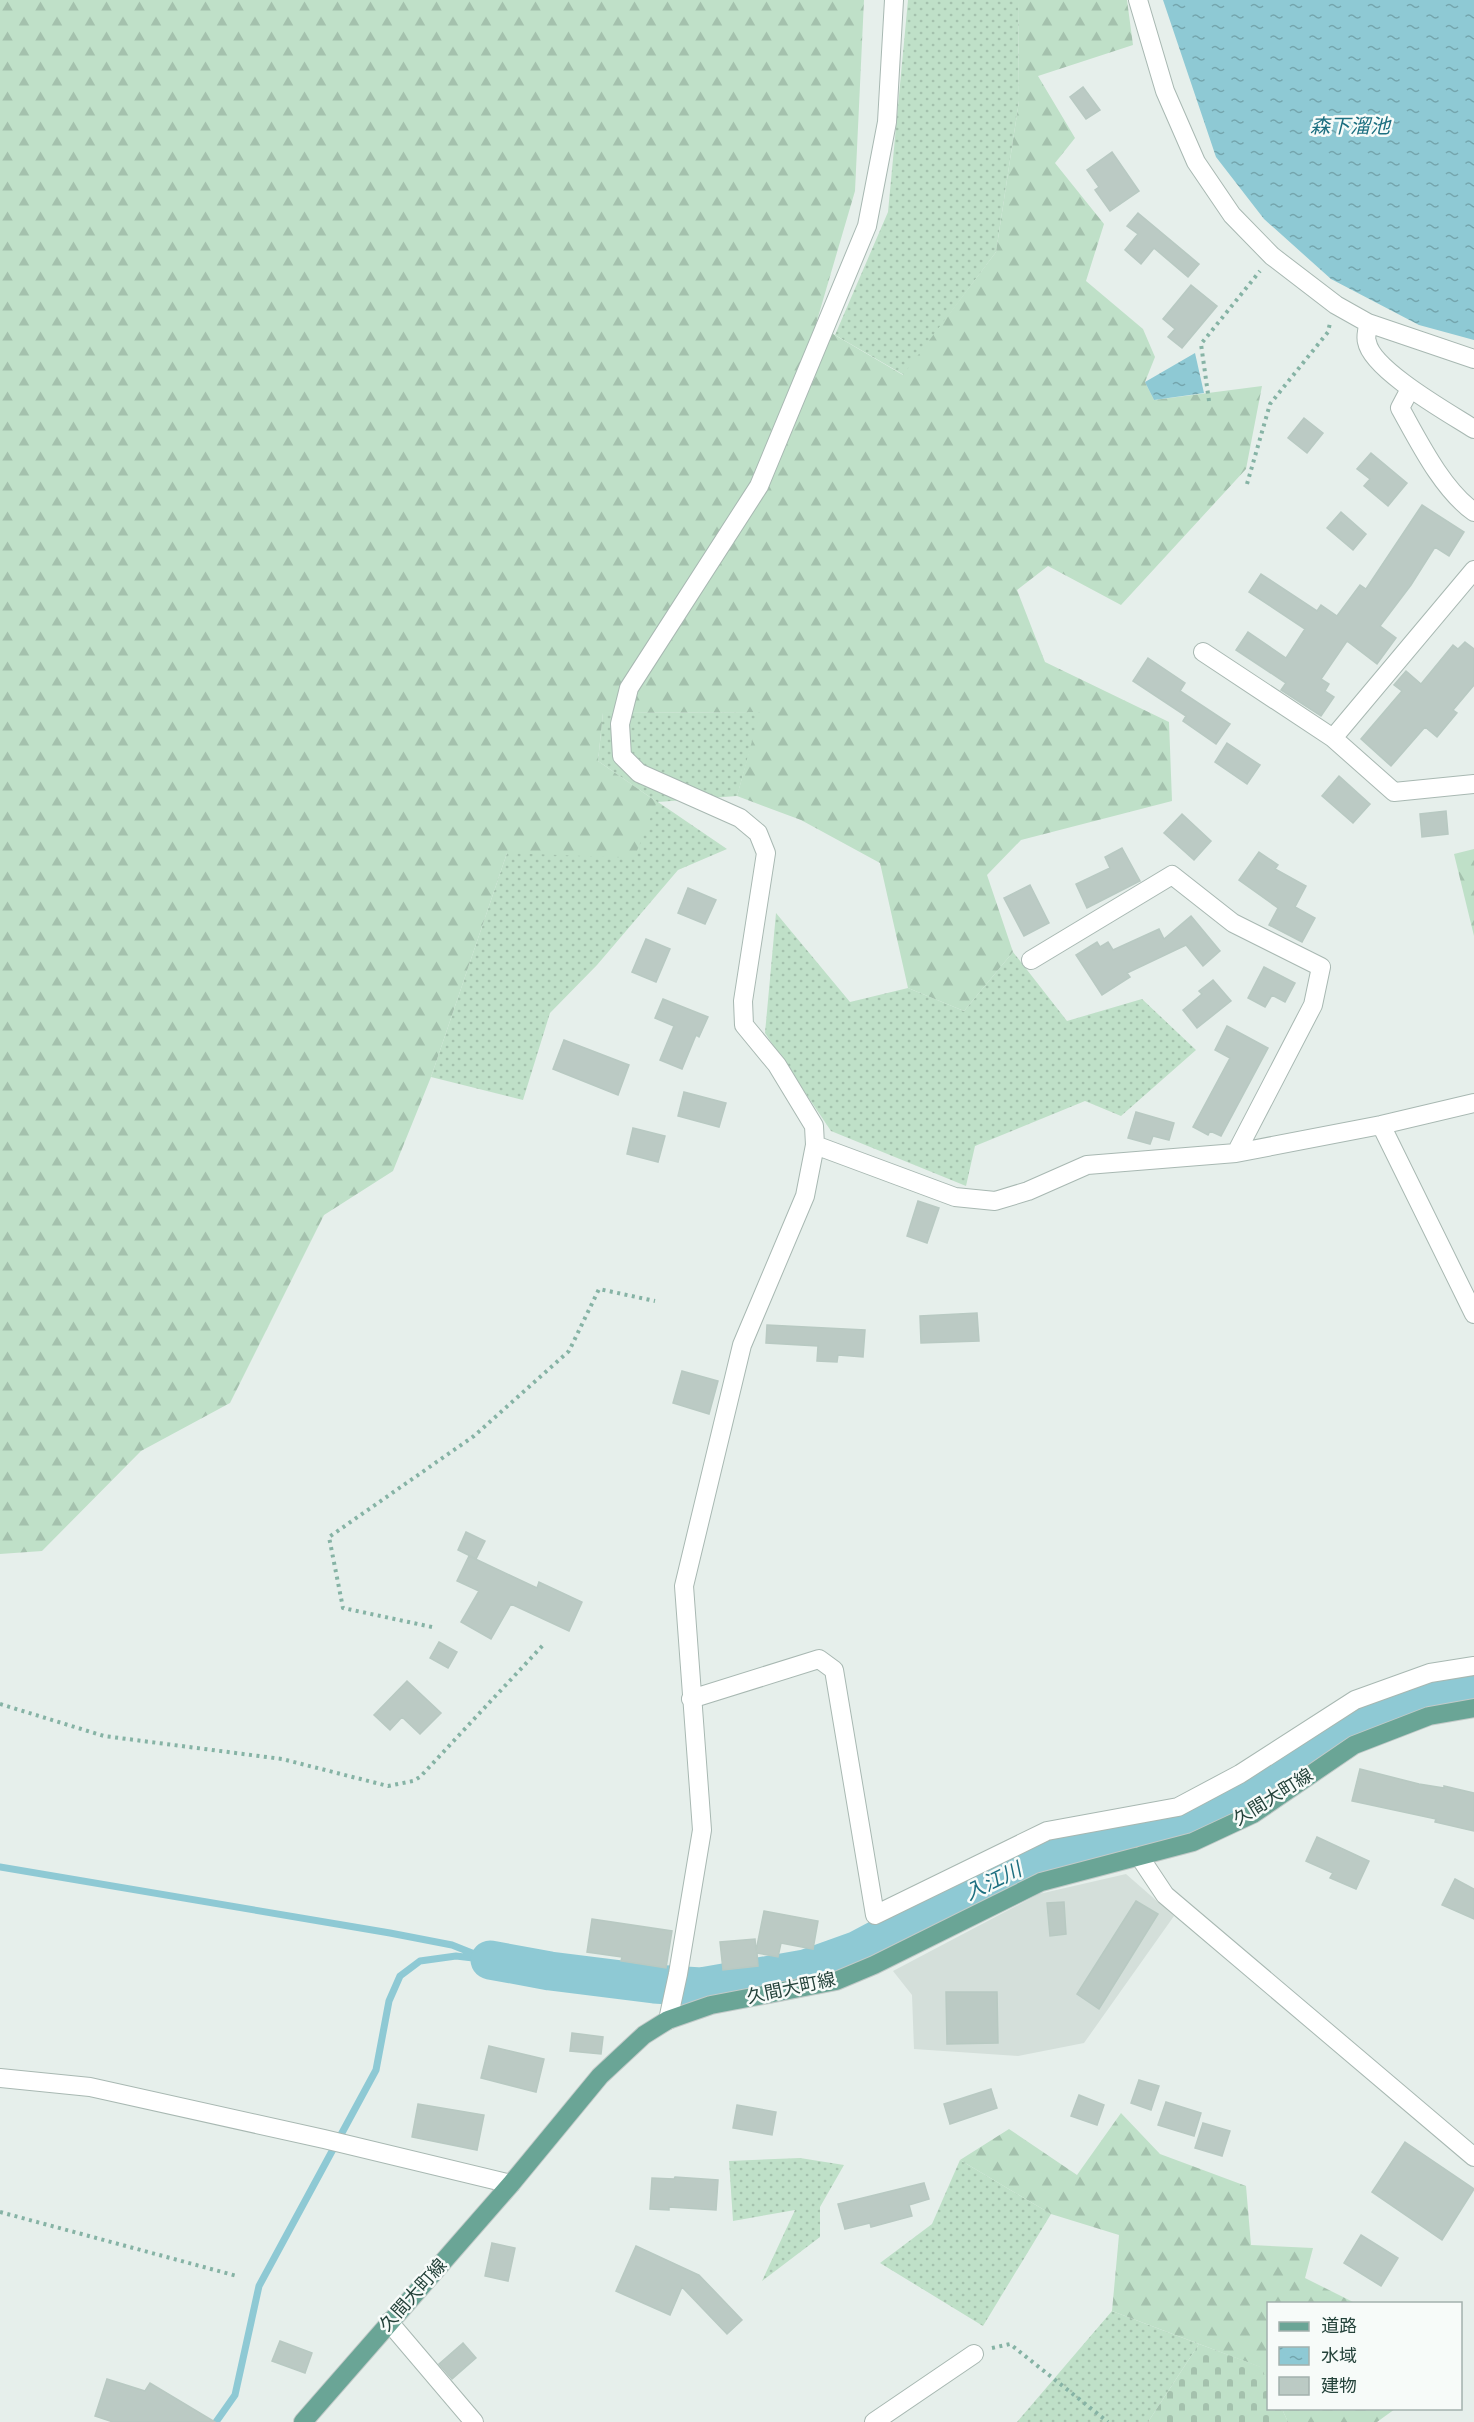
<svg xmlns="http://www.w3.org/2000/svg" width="1474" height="2422" font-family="Roboto,'Noto Sans JP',sans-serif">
	<defs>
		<pattern id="grass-dots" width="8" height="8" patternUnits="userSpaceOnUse" patternTransform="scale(1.5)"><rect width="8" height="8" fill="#bfe0c8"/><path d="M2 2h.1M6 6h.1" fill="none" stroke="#a4c1ad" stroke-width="1.8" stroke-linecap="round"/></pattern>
		<pattern id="forest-firs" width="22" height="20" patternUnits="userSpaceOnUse" patternTransform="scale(1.5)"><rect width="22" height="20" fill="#bfe0c8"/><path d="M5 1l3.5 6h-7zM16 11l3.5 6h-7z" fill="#a4c1ad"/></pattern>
		<pattern id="cemetery-stones" width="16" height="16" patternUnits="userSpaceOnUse" patternTransform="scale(1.5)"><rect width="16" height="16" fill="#bfe0c8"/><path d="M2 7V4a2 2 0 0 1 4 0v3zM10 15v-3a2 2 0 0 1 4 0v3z" fill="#a4c1ad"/></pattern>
		<pattern id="water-ripples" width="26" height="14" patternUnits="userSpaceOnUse" patternTransform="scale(1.5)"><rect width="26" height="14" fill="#8ec9d4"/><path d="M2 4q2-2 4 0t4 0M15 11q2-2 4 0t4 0" fill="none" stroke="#74a5ad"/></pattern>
	</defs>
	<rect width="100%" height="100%" fill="#e6efeb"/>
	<path fill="#d4dfda" d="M1126,1874L1174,1916L1084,2043L1018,2056L914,2049L912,1995L893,1971L1039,1894Z"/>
	<path fill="url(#grass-dots)" d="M908,0H1018L1019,101L996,252L904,375L835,335L888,212Z
		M761,712L737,796L658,802L727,849L678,870L597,965L550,1013L523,1100L431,1077L507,853L657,802L598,761L603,713Z
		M776,913L850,1002L908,988L964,1011L1013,952L1067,1021L1142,999L1196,1050L1121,1116L1085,1101L975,1146L966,1186L831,1131L765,1033Z
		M800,2158L844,2165L820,2207V2237L762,2281L795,2210L733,2221L729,2161Z
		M960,2160L1051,2214L983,2326L880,2263L932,2224Z
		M1112,2311L1199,2344L1148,2422H1017Z"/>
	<path fill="url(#forest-firs)" d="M0,0H864L855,191L816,324L903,375L996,252L1019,101L1018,0H1127L1133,45L1038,76L1075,138L1055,163L1104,224L1086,281L1143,329L1155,357L1145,382L1154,400L1262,386L1246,469L1121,605L1048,566L1017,590L1045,662L1169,722L1172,801L1021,840L987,875L1013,952L964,1011L908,988L880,863L801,820L737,796L760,712L603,713L598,761L657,802L634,858L507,853L431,1077L393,1171L324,1215L230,1403L141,1451L42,1551L0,1554Z
		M1474,849V936L1454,854Z
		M1121,2113L1160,2154L1246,2186L1251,2245L1313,2248L1305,2278L1353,2302L1354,2303L1268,2304V2383L1260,2367L1112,2311L1119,2235L1051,2214L960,2160L1009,2129L1077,2175Z
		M1282,2409L1395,2408V2409L1377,2422H1288Z"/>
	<path fill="url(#cemetery-stones)" d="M1199,2344L1261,2367L1268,2383V2408L1282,2409L1288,2422H1148Z"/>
	<path fill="url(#water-ripples)" d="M1163,0H1474V340L1419,325L1331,279L1264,219L1216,157Z
		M1195,353L1204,393L1154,400L1145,382Z"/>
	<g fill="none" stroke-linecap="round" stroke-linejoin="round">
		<path stroke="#8ec9d4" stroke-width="7" d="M0,1867L390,1933L452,1945L482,1957
			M216,2422L235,2395L259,2286L376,2070L389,2001L400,1976L420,1961L456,1956L490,1960"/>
		<path stroke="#8ec9d4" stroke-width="39" d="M490,1960L550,1971L654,1984L701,1987L805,1969L858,1950L1009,1870L1083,1845L1186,1823L1246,1797L1355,1720L1447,1688L1474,1684"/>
	</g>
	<path fill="#bbcac4" stroke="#b8c9c2" stroke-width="1.5" d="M1083,87L1100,110L1086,119L1070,97Z
		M1112,152L1139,191L1110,211L1095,190L1099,187L1087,170Z
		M1138,213L1199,264L1188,277L1154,248L1141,264L1125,250L1138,234L1127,226Z
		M1191,285L1217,306L1182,348L1168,337L1175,329L1163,319Z
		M1304,418L1323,433L1307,453L1288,438Z
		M1371,453L1407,483L1388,506L1364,486L1370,479L1357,469Z
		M1422,505L1464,532L1449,556L1435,547L1411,585L1380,626L1396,638L1377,664L1347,641L1321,679L1329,684L1325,691L1334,697L1321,716L1281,690L1286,683L1236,650L1248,632L1286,658L1305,629L1249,592L1261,574L1317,611L1321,605L1337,616L1360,585L1366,589Z
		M1341,512L1366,534L1353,550L1327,528Z
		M1465,642L1474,649V685L1453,710L1457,713L1437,737L1425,727L1391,766L1361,739L1402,691L1394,685L1406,671L1421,684L1453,645L1458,649Z
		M1148,658L1185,683L1180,691L1230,724L1216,744L1183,721L1186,716L1133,681Z
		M1227,743L1260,765L1247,784L1215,762Z
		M1339,776L1370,804L1353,823L1322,796Z
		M1446,811L1448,834L1422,837L1420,814Z
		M1182,814L1211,841L1194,860L1164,833Z
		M1122,848L1140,881L1087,908L1076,884L1110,868L1105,857Z
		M1259,852L1278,865L1275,869L1306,886L1295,907L1315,918L1302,942L1269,925L1278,908L1239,880Z
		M1030,885L1049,923L1024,936L1004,898Z
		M688,888L716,900L705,924L678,913Z
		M1191,916L1220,951L1203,966L1186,945L1127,973L1130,977L1102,995L1076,955L1097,942L1100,947L1108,942L1113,950L1159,929L1164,939Z
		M646,939L670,949L656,982L632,972Z
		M1264,967L1295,983L1285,1002L1272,995L1265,1007L1248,998Z
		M1213,980L1231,1001L1197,1028L1183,1010L1202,994L1199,991Z
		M663,999L708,1017L699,1037L696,1035L682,1069L660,1060L674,1026L655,1018Z
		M1227,1026L1268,1048L1221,1136L1210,1131L1208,1135L1193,1127L1230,1058L1215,1050Z
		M564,1040L629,1065L618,1095L553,1069Z
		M684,1092L726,1103L719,1127L678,1116Z
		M1136,1112L1174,1123L1169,1140L1153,1136L1150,1144L1128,1138Z
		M633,1128L665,1136L658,1162L627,1154Z
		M918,1201L939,1208L927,1243L907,1236Z
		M977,1313L979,1341L921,1343L920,1316Z
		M767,1325L865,1330L863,1357L838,1355L837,1362L817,1361L818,1346L766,1343Z
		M682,1371L718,1381L709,1414L673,1403Z
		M466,1532L485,1541L476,1559L458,1550Z
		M469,1556L537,1588L539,1582L582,1602L569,1631L511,1604L491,1639L461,1622L479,1591L457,1581Z
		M439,1642L457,1652L448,1668L430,1658Z
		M407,1681L441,1713L420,1734L402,1717L390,1730L374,1715Z
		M1360,1769L1419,1784L1444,1788V1786L1474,1793V1831L1435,1822L1436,1819L1352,1801Z
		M1317,1837L1369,1861L1356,1889L1330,1878L1333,1873L1306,1861Z
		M1455,1879L1474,1889V1919L1442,1905Z
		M1136,1901L1158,1914L1099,2009L1077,1994Z
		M1064,1902L1066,1934L1050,1936L1047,1903Z
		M764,1911L818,1921L813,1949L781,1943L778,1957L757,1953L758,1966L723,1970L720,1942L755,1939L756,1951Z
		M592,1919L672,1931L666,1968L621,1961L622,1957L587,1952Z
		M946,1992H997L998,2043L947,2044Z
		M572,2033L603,2037L601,2054L570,2051Z
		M489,2046L544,2059L536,2092L481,2078Z
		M1139,2080L1159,2086L1151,2110L1131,2103Z
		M991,2089L997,2108L950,2124L944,2104Z
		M1079,2095L1104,2105L1097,2125L1071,2116Z
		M1166,2102L1201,2113L1194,2136L1158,2125Z
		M418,2104L484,2115L477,2150L412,2137Z
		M737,2105L776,2112L772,2135L733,2128Z
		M1203,2123L1230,2131L1222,2156L1195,2148Z
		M1405,2142L1474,2189L1442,2240L1372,2192Z
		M675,2177L718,2180L716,2210L669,2207V2210L650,2209L652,2178L674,2179Z
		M924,2183L929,2199L909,2205L912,2216L871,2227L870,2223L845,2229L838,2204Z
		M1361,2235L1398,2258L1381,2286L1344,2263Z
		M492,2243L515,2248L508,2281L485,2276Z
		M636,2246L699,2275L742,2320L727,2334L682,2287L670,2315L616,2291Z
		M280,2341L312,2353L305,2373L272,2361Z
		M463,2343L476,2358L452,2379L439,2364Z
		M107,2379L145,2391L150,2383L215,2422H113L95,2416Z"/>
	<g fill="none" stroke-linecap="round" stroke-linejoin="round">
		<defs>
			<path id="minor" d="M1138,0L1165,91L1196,162L1232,215L1272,256L1336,305L1368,323L1474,359
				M1368,323C1368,329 1365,337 1367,342C1372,370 1449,413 1474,429
				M1410,389L1400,408C1419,442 1442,489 1474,512
				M1203,652L1333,738L1394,792L1474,784
				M1333,738L1474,570
				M1031,960L1172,875L1233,923L1321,967L1313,1005L1236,1153
				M1381,1125L1474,1314
				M815,1145L955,1197L995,1201L1028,1191L1087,1165L1236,1153L1381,1125L1474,1103
				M691,1699L819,1659L834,1670L875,1915L1047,1831L1178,1807L1240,1774L1355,1700L1430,1673L1474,1666
				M1139,1856L1165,1895L1474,2157
				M668,2020L678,1974L702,1830L684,1586L742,1345L805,1196L815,1145L814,1126L777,1065L744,1025L743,1001L766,853L758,833L740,818L639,773L622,756L620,724L629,688L759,486L867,226L887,122L894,0
				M0,2078L90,2087L324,2139L511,2184
				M389,2322L474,2422
				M874,2422L974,2354"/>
			<path id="major" d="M303,2422L511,2184L600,2076L644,2035L668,2020L711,2005L836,1981L874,1965L1041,1882L1193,1842L1253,1814L1354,1745L1429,1716L1474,1708"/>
		</defs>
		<use href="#minor" stroke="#a8b8b2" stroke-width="20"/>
		<use href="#major" stroke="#c2cac8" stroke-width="20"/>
		<path stroke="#86b3a5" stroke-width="4" stroke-dasharray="3 4.5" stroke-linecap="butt" d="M1209,401L1201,344L1260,271
			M1247,484L1270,404L1328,332L1330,323
			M432,1627L343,1608L329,1537L474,1436L569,1351L599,1289L655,1301
			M0,1704L104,1736L282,1759L388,1786L413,1781L420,1777L544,1644
			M0,2212L237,2276
			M992,2348L1010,2344L1108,2422"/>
		<use href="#minor" stroke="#fff" stroke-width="18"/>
		<use href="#major" stroke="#6aa596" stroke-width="18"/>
	</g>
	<g text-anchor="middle" stroke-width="5" stroke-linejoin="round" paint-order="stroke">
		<g font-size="18" fill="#24423a" stroke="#f7fbf9">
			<text transform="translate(1273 1797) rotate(-32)" y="6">久間大町線</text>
			<text transform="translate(791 1988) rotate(-12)" y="6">久間大町線</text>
			<text transform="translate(413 2295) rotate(-48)" y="6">久間大町線</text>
		</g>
		<g font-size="20" font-style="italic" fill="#1c6f80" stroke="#f7fbf9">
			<text x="1350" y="133">森下溜池</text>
			<text transform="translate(993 1881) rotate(-26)" y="7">入江川</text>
		</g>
	</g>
	<rect x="1267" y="2302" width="195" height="108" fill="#f7fbf9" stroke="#a3b1ad" stroke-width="1.5"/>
	<rect x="1279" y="2322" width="30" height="9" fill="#6aa596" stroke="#a3b1ad" stroke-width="1.5"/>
	<text x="1321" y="2332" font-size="18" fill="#24423a">道路</text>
	<rect x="1279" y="2347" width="30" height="18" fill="url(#water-ripples)" stroke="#a3b1ad" stroke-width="1.5"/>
	<text x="1321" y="2362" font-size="18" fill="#24423a">水域</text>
	<rect x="1279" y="2377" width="30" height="18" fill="#bbcac4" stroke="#a3b1ad" stroke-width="1.5"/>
	<text x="1321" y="2392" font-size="18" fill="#24423a">建物</text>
</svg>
